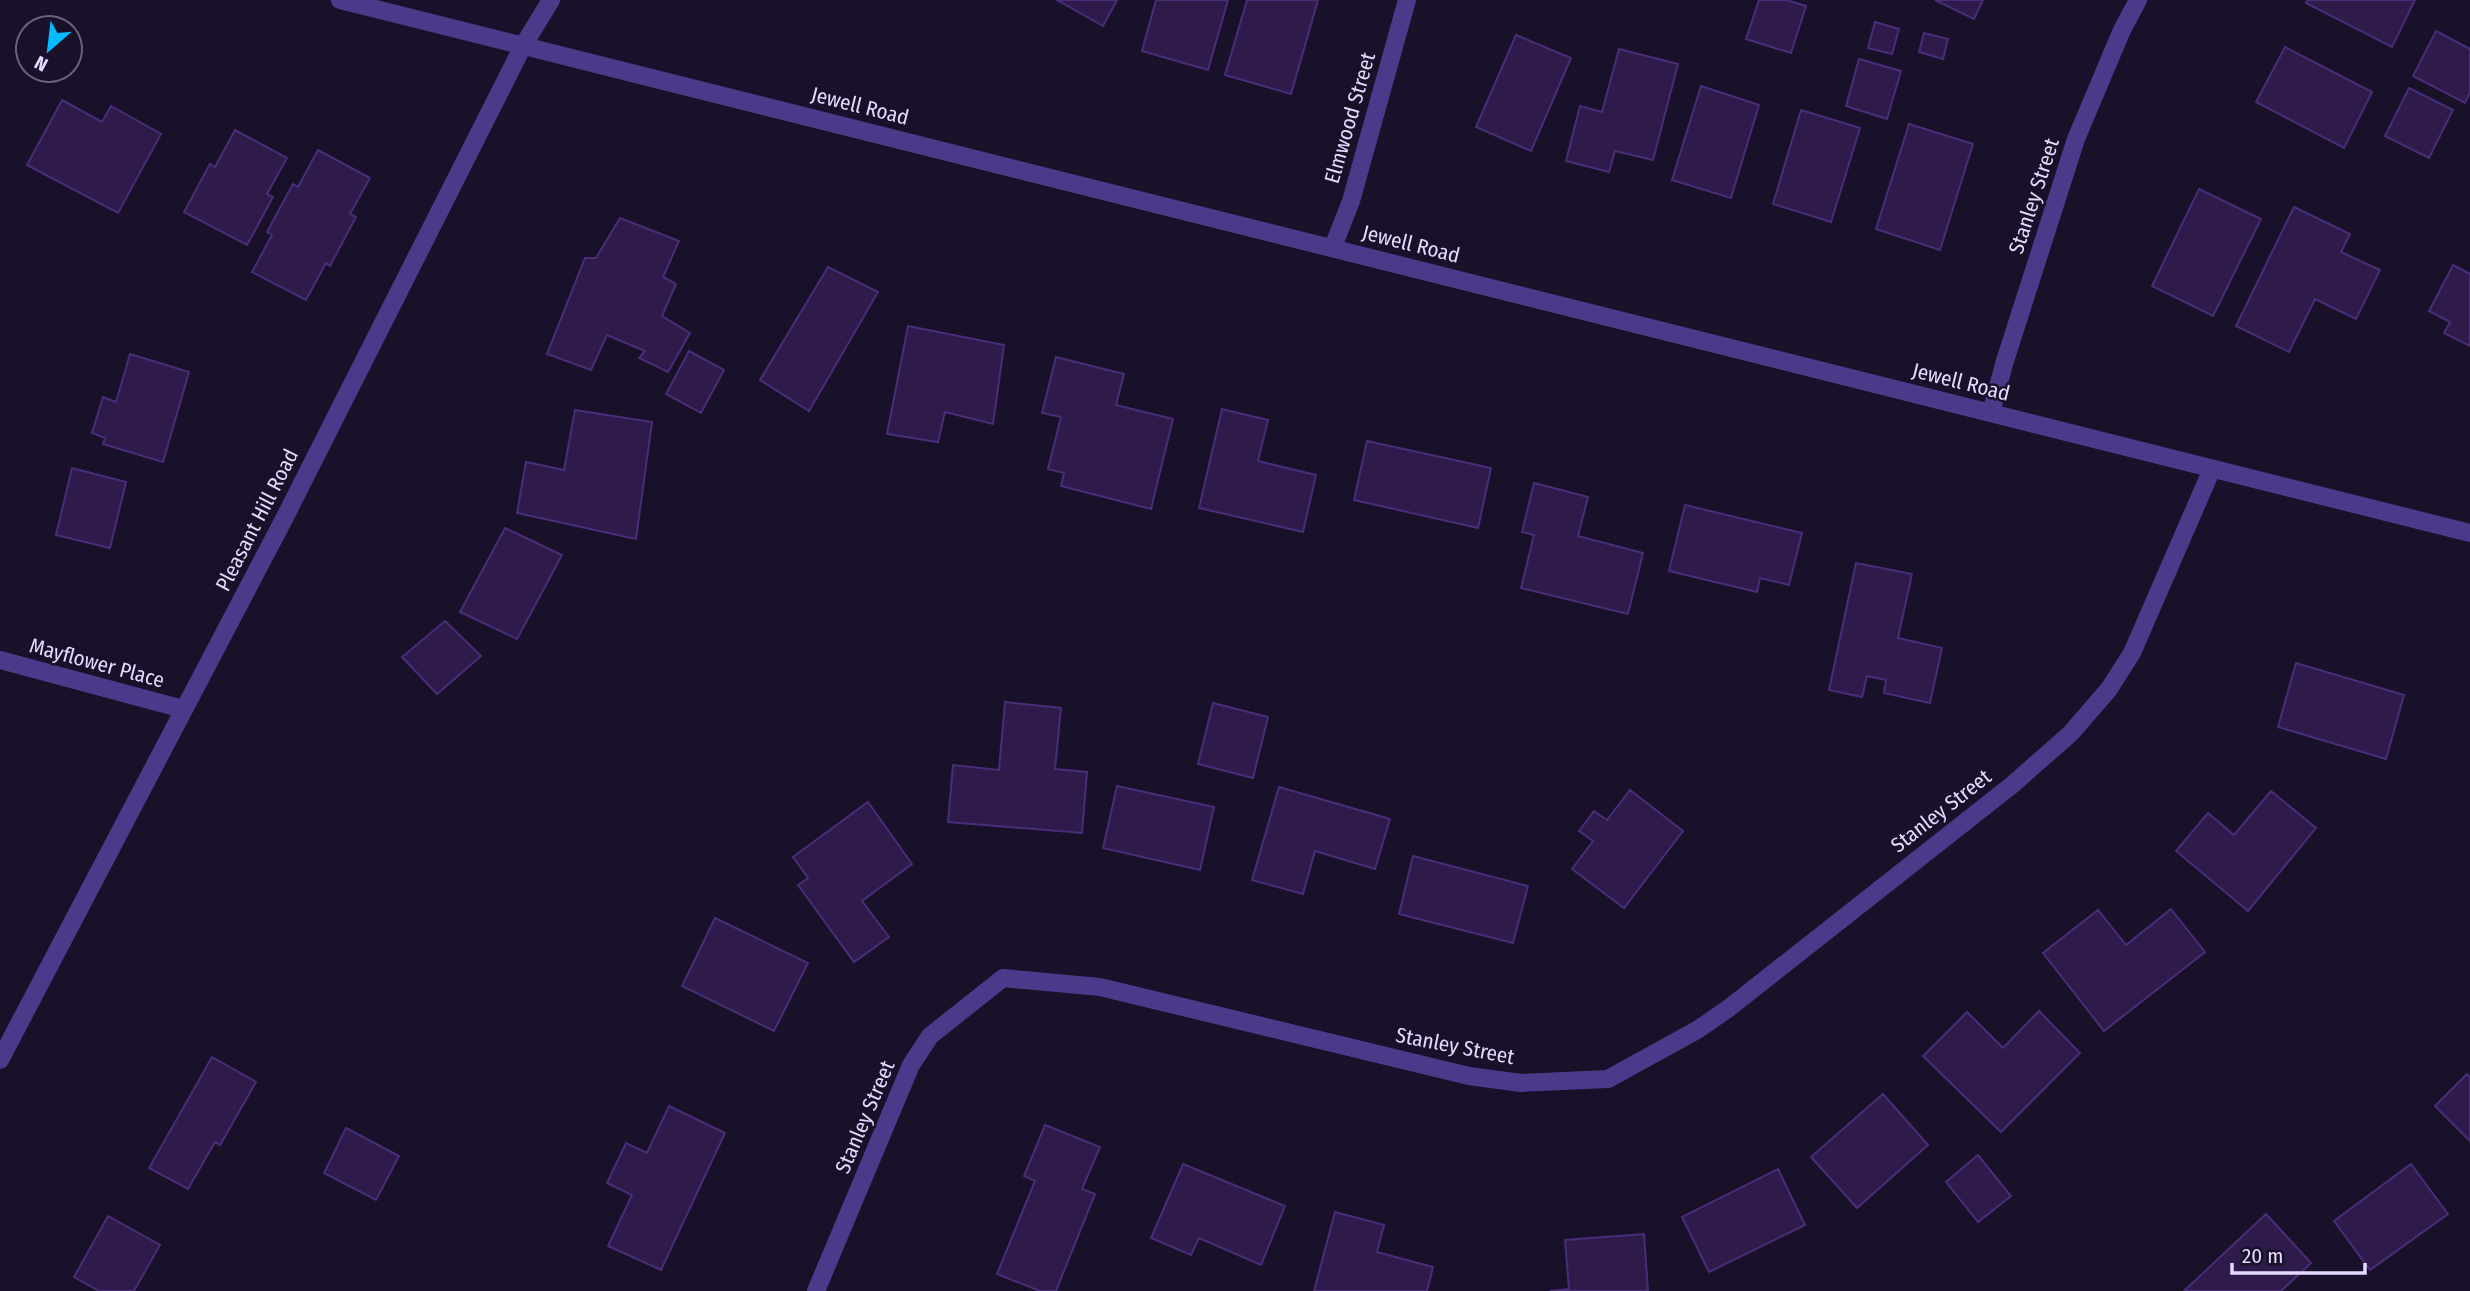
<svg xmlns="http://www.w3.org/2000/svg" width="2470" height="1291" font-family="'Fira Sans Condensed',sans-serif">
	<rect width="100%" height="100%" fill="#19102a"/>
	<path fill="#2e1b4c" stroke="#492d78" stroke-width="2" d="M1057,0H1117L1103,26Z
		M1156,0H1228L1208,70L1142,51Z
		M1247,0H1318L1291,94L1225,75Z
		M1759,0H1786L1806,6L1791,53L1746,39Z
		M1935,0H1983L1974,19Z
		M2307,0H2415L2392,47L2306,3Z
		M1875,22L1899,29L1892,54L1868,48Z
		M2436,31L2470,49V92L2465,103L2413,76Z
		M1924,33L1948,39L1943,59L1919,52Z
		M1516,35L1571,58L1531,151L1476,127Z
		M2285,47L2372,92L2344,148L2256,102Z
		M1619,49L1678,64L1653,160L1615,151L1609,172L1566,161L1580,106L1602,112Z
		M1859,59L1901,71L1887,119L1846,106Z
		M1701,86L1759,105L1731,198L1672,180Z
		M2409,88L2453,110L2429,158L2385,136Z
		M62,100L102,122L111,106L161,134L118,213L27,165Z
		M1801,110L1860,128L1831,222L1773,204Z
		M1909,124L1973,144L1940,250L1876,229Z
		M235,130L287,158L267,194L273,197L247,245L184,212L210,164L215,167Z
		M318,150L370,178L350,214L356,217L330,266L326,263L306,300L252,272L272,235L267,232L293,184L298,187Z
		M2199,189L2261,219L2213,316L2152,286Z
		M2294,207L2350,234L2341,252L2380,270L2356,319L2315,299L2289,352L2236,326Z
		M620,218L679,241L663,277L676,284L662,316L690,333L668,372L639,358L645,351L607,335L591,370L547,354L585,258H596Z
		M2453,265L2470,274V346L2444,333L2450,322L2429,311Z
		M828,267L878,292L809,411L760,380Z
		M908,326L1004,345L993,424L945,412L938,442L887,434Z
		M689,351L724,370L701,413L666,394Z
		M130,354L189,372L163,462L103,444L105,438L92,433L103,397L116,402Z
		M1056,357L1124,374L1116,405L1173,419L1151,509L1061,486L1064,473L1048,469L1061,417L1042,413Z
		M1222,409L1268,420L1258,461L1316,475L1303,532L1199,508Z
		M575,410L652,422L636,539L517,513L526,462L564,470Z
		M1367,441L1491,468L1478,528L1354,500Z
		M72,468L126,482L110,548L56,535Z
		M1534,483L1588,497L1578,536L1643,553L1628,614L1521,588L1534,535L1522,532Z
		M1685,505L1802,533L1789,585L1760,578L1757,592L1669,571Z
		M505,528L562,555L517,639L460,612Z
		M1856,563L1912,574L1898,638L1942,648L1930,703L1884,693L1886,680L1867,676L1862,697L1829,690Z
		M445,621L481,656L437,694L402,657Z
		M2296,663L2404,695L2386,759L2278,727Z
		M1005,702L1061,708L1055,769L1087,772L1082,833L948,822L953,765L999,770Z
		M1213,703L1268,717L1253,778L1198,764Z
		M1117,786L1214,807L1200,870L1103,848Z
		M1279,787L1390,819L1375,869L1315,851L1303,894L1252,880Z
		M1630,790L1683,831L1624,908L1572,869L1593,841L1579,831L1594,811L1607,820Z
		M2271,791L2316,828L2248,911L2176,851L2208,813L2234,835Z
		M868,802L912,864L862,901L889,937L854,962L798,885L808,878L793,857Z
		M1413,856L1528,886L1513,943L1399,914Z
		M2171,909L2205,952L2104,1031L2043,953L2098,910L2126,945Z
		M715,918L808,963L774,1031L682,986Z
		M2039,1011L2080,1053L2001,1132L1923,1056L1967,1012L2003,1048Z
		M212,1057L256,1082L220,1145L215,1142L188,1189L149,1168Z
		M2467,1074L2470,1077V1141L2435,1106Z
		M1883,1094L1928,1145L1857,1208L1811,1157Z
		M669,1106L725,1133L661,1270L608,1246L632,1195L607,1183L626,1143L647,1153Z
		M1045,1125L1100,1147L1082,1189L1095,1194L1056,1291H1040L997,1274L1035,1181L1024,1176Z
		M346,1128L399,1156L376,1200L324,1173Z
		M1978,1155L2011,1196L1978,1222L1946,1182Z
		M1183,1164L1285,1206L1261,1265L1199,1238L1191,1255L1151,1238Z
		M2411,1164L2448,1214L2370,1270L2334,1221Z
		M1778,1169L1805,1225L1709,1272L1682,1217Z
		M1335,1212L1384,1225L1377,1252L1433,1267L1427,1291H1314Z
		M2266,1214L2311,1263L2281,1291H2184Z
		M108,1216L160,1245L134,1291H99L74,1277Z
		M1644,1234L1648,1291H1550L1569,1289L1565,1240Z"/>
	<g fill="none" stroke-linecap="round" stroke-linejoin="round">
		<path stroke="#4b3a8a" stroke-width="18" d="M340,0L2470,533
			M1333,247L1351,201L1407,0
			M1991,413L2004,364L2076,139L2122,30L2138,0
			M0,660L183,709
			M0,1060L284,519L523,46L551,0
			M816,1291L911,1065L930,1036L1003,978L1100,987L1469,1076L1521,1083L1608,1079L1697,1030L1729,1008L2012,785L2071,733L2109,689L2132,653L2212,469"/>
	</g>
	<g text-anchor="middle" stroke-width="5" stroke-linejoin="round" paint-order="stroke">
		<g font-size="21" fill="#e4d9ff" stroke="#19102a">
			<text transform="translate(860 106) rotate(14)" y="7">Jewell Road</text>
			<text transform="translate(1350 118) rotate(-74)" y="7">Elmwood Street</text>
			<text transform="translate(2034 196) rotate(-72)" y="7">Stanley Street</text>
			<text transform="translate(1411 244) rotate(14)" y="7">Jewell Road</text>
			<text transform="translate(1961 382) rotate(14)" y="7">Jewell Road</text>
			<text transform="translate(257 520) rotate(-63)" y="7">Pleasant Hill Road</text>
			<text transform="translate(97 663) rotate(15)" y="7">Mayflower Place</text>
			<text transform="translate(1941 811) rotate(-38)" y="7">Stanley Street</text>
			<text transform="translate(1455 1046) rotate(11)" y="7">Stanley Street</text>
			<text transform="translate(865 1117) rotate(-67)" y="7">Stanley Street</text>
		</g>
	</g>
	<g transform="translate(49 49) rotate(208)"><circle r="33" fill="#19102a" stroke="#6a607f" stroke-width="2"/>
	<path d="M0-5L12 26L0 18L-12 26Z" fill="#05bbff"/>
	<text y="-10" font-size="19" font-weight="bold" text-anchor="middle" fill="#e4d9ff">N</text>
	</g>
	<path d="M2232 1263v10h133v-10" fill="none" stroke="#e4d9ff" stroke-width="3.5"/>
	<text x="2242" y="1263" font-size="21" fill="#e4d9ff" stroke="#19102a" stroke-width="5" paint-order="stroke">20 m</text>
</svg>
